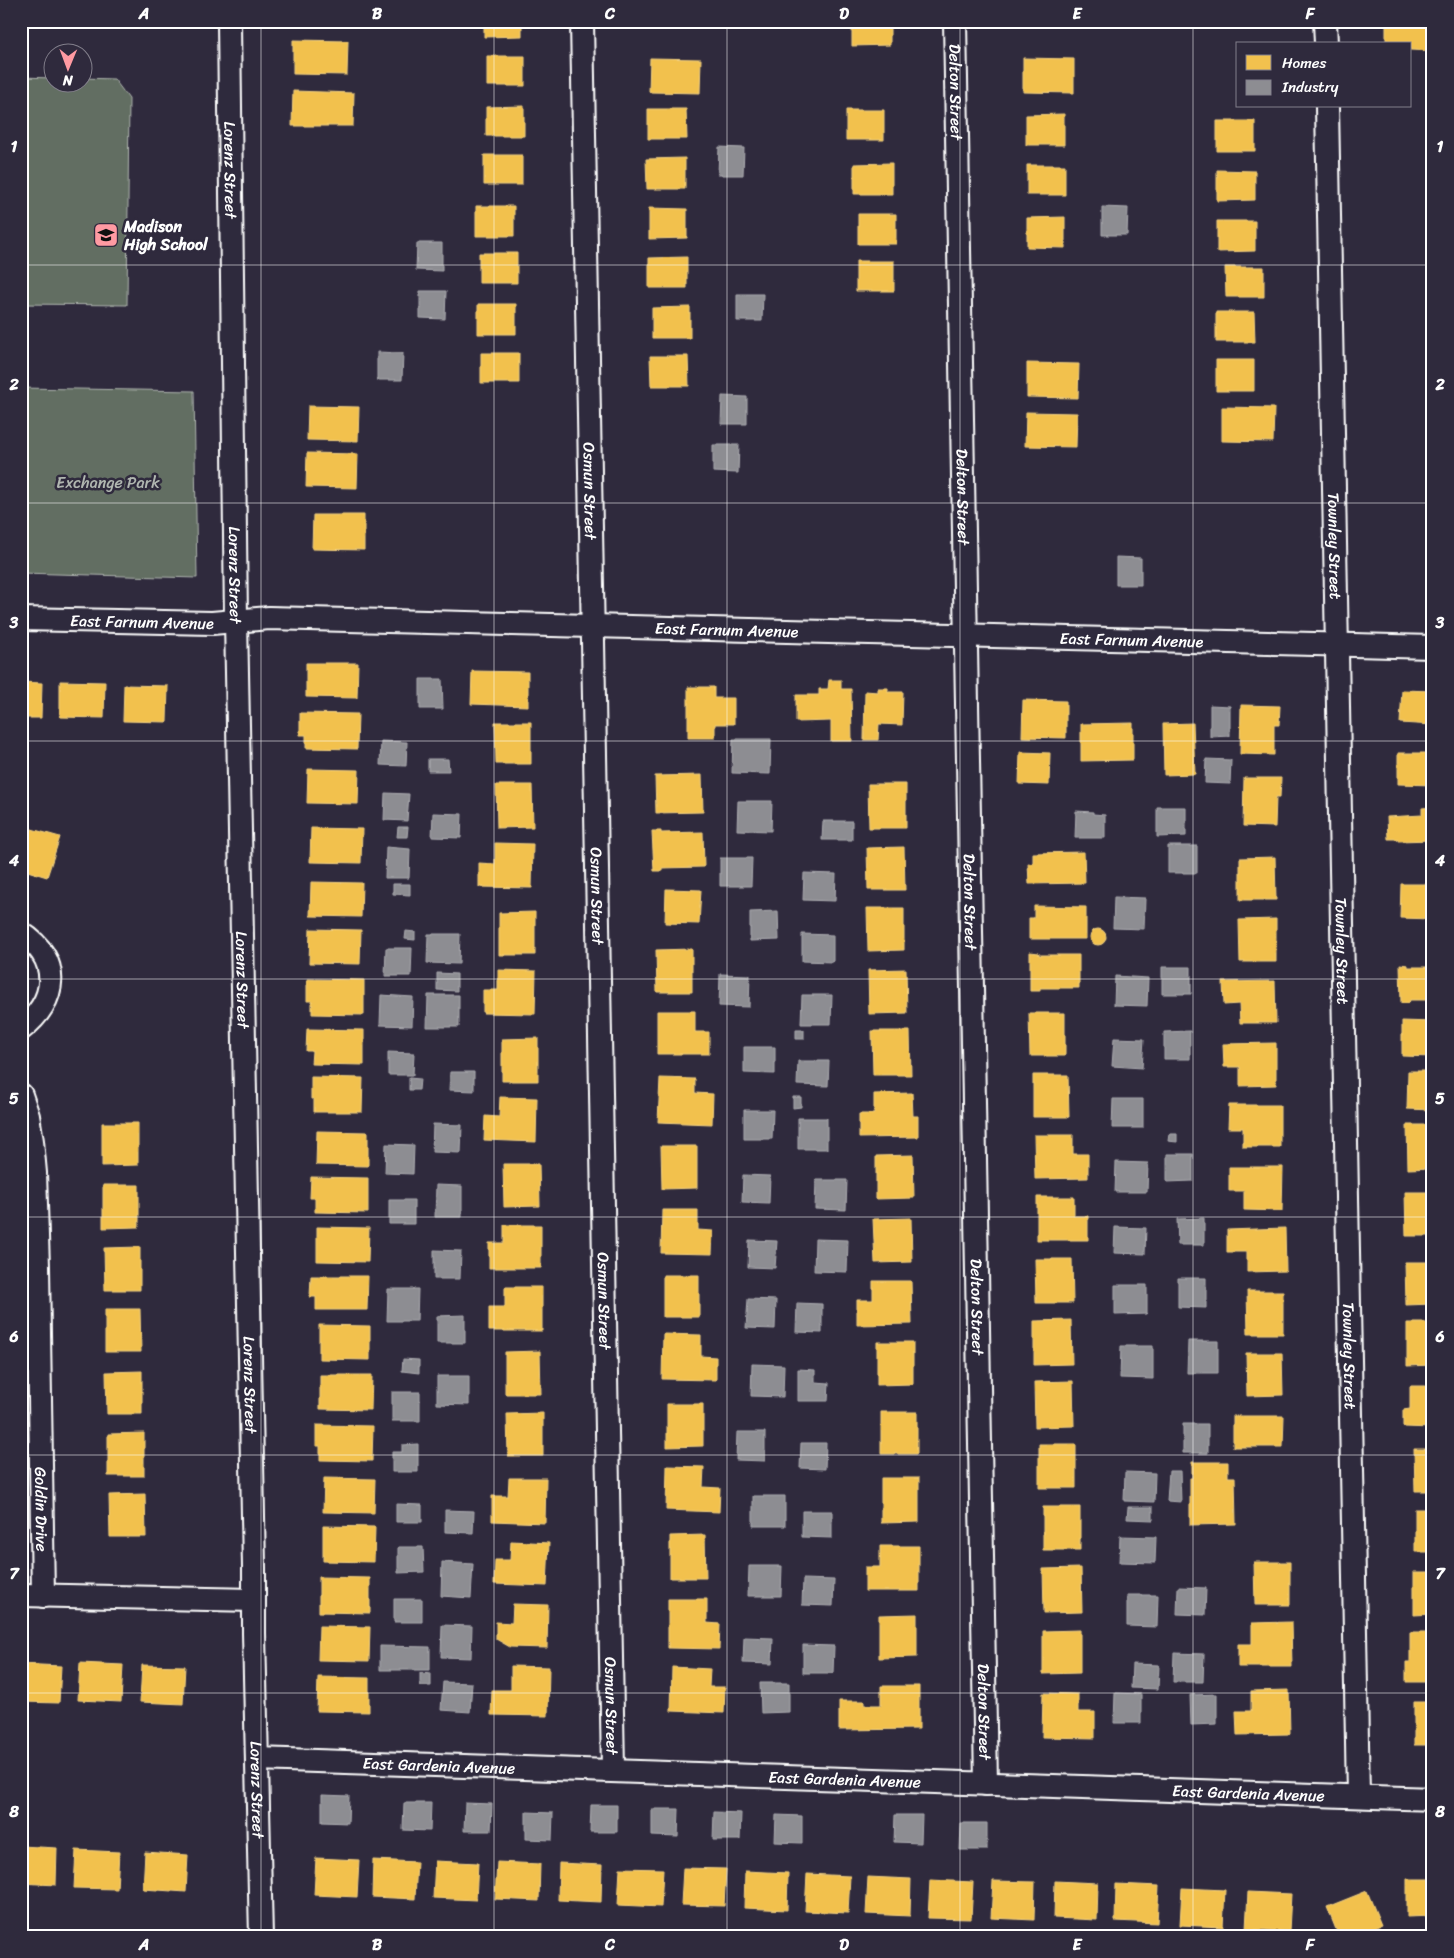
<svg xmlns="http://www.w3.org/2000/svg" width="1454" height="1958" font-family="Sriracha,sans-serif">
	<rect width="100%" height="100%" fill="#2f2a3d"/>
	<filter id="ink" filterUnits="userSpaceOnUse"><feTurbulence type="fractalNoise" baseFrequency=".02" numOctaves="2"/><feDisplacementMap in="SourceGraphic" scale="10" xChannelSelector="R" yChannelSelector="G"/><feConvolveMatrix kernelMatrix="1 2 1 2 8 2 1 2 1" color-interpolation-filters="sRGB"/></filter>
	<g filter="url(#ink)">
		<path fill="#626e62" stroke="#b0b6b0" d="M21,77L52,78V82H82L83,78L114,79L129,99L127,305L21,304Z
			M21,388L194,391L197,578L21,573Z"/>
		<path fill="#f2c14e" stroke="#f6d483" d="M484,21H522V36L484,37Z
			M852,21H890V45L852,46Z
			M1386,21H1433V51L1410,50V44H1386Z
			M293,40L348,41L347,75L293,74Z
			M487,56H525V86H487Z
			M650,58L701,59L700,93L649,92Z
			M1023,58L1074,59V93L1023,92Z
			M293,91L354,93L353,126H292Z
			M524,106V136H486V107Z
			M648,109H686L687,139H648Z
			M846,110H884V140H846Z
			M1064,114V145H1026V115Z
			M1217,121H1255V151H1217Z
			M484,155H522V185H484Z
			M685,158V189H647L646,159Z
			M892,163V194H854V164Z
			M1027,165H1065V195H1027Z
			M1217,170L1255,171V200L1217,201Z
			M476,206H514V236H476Z
			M649,208L687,209V238L649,239Z
			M858,214H896V244H858Z
			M1065,217V248L1027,247V218Z
			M1217,221H1255V251L1217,252Z
			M479,253H517V283H479Z
			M687,257V288H649V258Z
			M856,261H894V291H856Z
			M1225,267H1264V297H1226Z
			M478,304H516V334H478Z
			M690,307V338H652V308Z
			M1216,312H1254L1255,342H1216Z
			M481,353H519V383H481Z
			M650,356H688L689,386H651Z
			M1216,360H1254V391H1216Z
			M1027,363L1079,364L1078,398L1027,397Z
			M308,406L359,407L358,441L307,440Z
			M1222,407L1274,408L1273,442L1222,441Z
			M1026,412L1077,413L1076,447L1025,446Z
			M307,453L358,454L357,488L306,487Z
			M313,515H364V550L312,549Z
			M306,663H358L357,698L306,697Z
			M472,671L528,672V706L471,704Z
			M829,680H841V689H851L852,741H831V721L796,722V695H819V689H828Z
			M60,681L105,682L104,718L60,717Z
			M21,682L42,683L41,718H21Z
			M124,685L168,686L167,722L123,721Z
			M688,687H714V698H734V724H715V738H688Z
			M878,688H888V692H903L902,725L879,724L878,740H864L865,691L878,692Z
			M1402,690L1433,691V725L1400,723Z
			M1023,700L1066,701V738L1022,737Z
			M1241,705L1280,706L1279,725H1274V755L1240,754Z
			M300,713L358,714L357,749L306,748V735H300Z
			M495,722H531V764H496Z
			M1133,723V760L1081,761V724Z
			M1193,723L1195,774L1164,775L1163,724Z
			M1020,752L1050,753L1049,785L1019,784Z
			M1398,753H1433V785L1398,784Z
			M308,769L359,770L358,804L307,803Z
			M702,775L703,812L656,813L655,776Z
			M1244,778H1281L1280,797H1276L1275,827L1243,826Z
			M868,784H906V828H869Z
			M496,785H532L533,827L497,828Z
			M1433,807V840L1398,841V839H1388L1387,817L1422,815V808Z
			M21,826L60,837L47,877L21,869Z
			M311,828L362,829L361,863L310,862Z
			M652,831H661V833L703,832L704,867L662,868V871H654Z
			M495,843L533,844L532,888L479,887V863L495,864Z
			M904,847L905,890H868L867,848Z
			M1084,852L1085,883L1029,884L1028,863L1033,864V853Z
			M1275,857L1276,900H1240V858Z
			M311,882L362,883L361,917L310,916Z
			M1401,884H1433V919L1400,918Z
			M666,889L701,890L699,924L665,923Z
			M1034,906L1086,907V939H1029V918H1034Z
			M867,908H904V950L868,951Z
			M535,912V955H499V913Z
			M1276,919V962H1240L1239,920Z
			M1090 937a8 8 0 1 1 16 0a8 8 0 1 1-16 0Z
			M310,929L361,930L360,964L309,963Z
			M692,949V992H657L656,950Z
			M1030,952L1039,953V955H1079V988H1040V991H1030Z
			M1400,964L1408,965V967H1433V1000H1410L1409,1003H1401Z
			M906,969L907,1013L869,1014L868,970Z
			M498,970L536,971L535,1014L483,1013V990H498Z
			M307,979L364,980V1015L312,1014V1001H307Z
			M1275,981L1276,1023H1240L1239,1004L1224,1005L1223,982Z
			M657,1011H695V1032H709V1054H657Z
			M1029,1013H1065V1056H1030Z
			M1402,1021L1433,1022V1057L1402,1056Z
			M307,1029L364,1030V1065L311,1064L312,1051H306Z
			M872,1031H910L911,1075H873Z
			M538,1038V1081H502V1039Z
			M1276,1043V1085L1240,1086V1067H1224L1223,1044Z
			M1408,1071H1433V1110L1407,1109Z
			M1033,1075H1068L1069,1117H1033Z
			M311,1077L363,1078L362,1112H314V1099H311Z
			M660,1078L695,1079V1093L713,1094L712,1124L658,1122Z
			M912,1093L913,1116H918V1137L859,1138V1114H874V1094Z
			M500,1097L537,1098L536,1142L484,1140L485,1116L499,1117Z
			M1229,1105H1280V1147H1243V1128H1228Z
			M102,1123H138V1165L102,1166Z
			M1407,1125H1433V1168L1408,1169Z
			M317,1131L368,1132V1166L316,1165Z
			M1034,1135H1073V1154H1088V1178L1035,1179Z
			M661,1146H697V1188L662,1189Z
			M913,1155L914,1198L876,1199V1156Z
			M503,1164H539L540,1206L504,1207Z
			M1229,1167H1283L1282,1211L1244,1210V1191H1229Z
			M311,1177L368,1178V1213L315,1212V1198H310Z
			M103,1185H139V1227L103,1228Z
			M1405,1192H1433V1236H1406Z
			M1037,1197H1074V1216H1088V1240H1037Z
			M662,1210H698V1230L713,1231L712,1254L661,1253Z
			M911,1218L912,1262L875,1263L873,1219Z
			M504,1225H541V1268H489V1243H504Z
			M317,1227L369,1228L368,1262L317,1261Z
			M1285,1228L1286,1271L1247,1272V1252H1227V1230Z
			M140,1247V1290H105L104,1248Z
			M1035,1259H1072L1073,1303H1036Z
			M1405,1262H1433V1304L1406,1305Z
			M663,1275H699V1317H663Z
			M311,1276H368L367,1310H316V1297H310Z
			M873,1281H911L912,1324L857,1325V1300H873Z
			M505,1287H542V1331H489V1307H505Z
			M1247,1291H1283V1334H1248Z
			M105,1309H140L141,1352H105Z
			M1071,1320L1072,1364L1034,1365V1321Z
			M1407,1323H1433V1365L1407,1366Z
			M319,1325L370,1326V1360L319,1359Z
			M663,1334L701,1335V1356L716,1357V1380L662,1379Z
			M877,1342H913V1384L877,1385Z
			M540,1351L541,1394H505V1352Z
			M1246,1353H1282L1283,1395L1247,1396Z
			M142,1371V1414H107L106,1372Z
			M320,1375H372L371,1410L320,1409Z
			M1073,1381L1074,1426L1035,1427L1034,1382Z
			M1410,1386H1433V1428L1403,1427V1410L1410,1409Z
			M667,1404H703V1446L667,1447Z
			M881,1412H917V1454H881Z
			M543,1413V1456H508L507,1414Z
			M1233,1416H1284L1283,1447H1233Z
			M316,1425L373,1426L372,1461L320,1460V1446H316Z
			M144,1433V1476H108V1434Z
			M1039,1444H1076V1488H1039Z
			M1414,1449H1433V1491H1415Z
			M1192,1462H1228V1477H1235L1236,1524L1190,1525V1478H1192Z
			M667,1466L704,1467L703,1487L720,1488L719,1512L666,1510Z
			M324,1478L375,1479L374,1513L323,1512Z
			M509,1478H546L545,1523L492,1521V1496H508Z
			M881,1478H919V1522L881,1523Z
			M145,1494L146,1537H110L109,1495Z
			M1043,1507H1080V1550H1043Z
			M1415,1509H1433V1552H1415Z
			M323,1526L375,1527L374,1562L323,1561Z
			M705,1535L706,1578H670V1536Z
			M511,1541L549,1543L547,1586L494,1584L495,1560H510Z
			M880,1546H919V1591H865V1567H880Z
			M1254,1562H1290V1605H1255Z
			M1081,1568L1082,1612L1044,1613L1043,1569Z
			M1414,1572H1433V1614L1414,1615Z
			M319,1577L370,1578V1613L319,1612Z
			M668,1599H707V1623L720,1624L719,1649L668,1648Z
			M513,1604L548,1605L547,1648L510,1647L496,1639V1622L512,1623Z
			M917,1614V1657L879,1658V1615Z
			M1291,1622L1292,1667H1238V1644H1252V1623Z
			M319,1626L370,1627L369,1661L318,1660Z
			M1080,1630V1673L1043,1674V1631Z
			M1410,1632H1433V1682H1406V1662H1410Z
			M80,1663L123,1665L121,1702L78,1700Z
			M21,1664L61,1666L59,1703L21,1702Z
			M142,1665L185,1666L183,1704L140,1702Z
			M511,1666L549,1667L548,1716L491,1715L492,1690H511Z
			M672,1667L710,1669L709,1687H725L724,1713L671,1711Z
			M318,1677L369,1678V1712L317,1711Z
			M881,1686H919V1729L839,1730V1701H865V1705H881Z
			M1289,1690L1290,1734L1237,1735L1236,1711H1251V1691Z
			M1043,1693L1078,1694V1712H1095V1738L1042,1737Z
			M1414,1702H1433V1745H1414Z
			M21,1846L57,1848L56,1885L21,1883Z
			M76,1850L119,1852L117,1889L74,1888Z
			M145,1852L188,1855L186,1892L143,1889Z
			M316,1858L359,1860L357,1897L314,1895Z
			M373,1860L417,1862L415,1899L372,1897Z
			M435,1861L478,1863L476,1900L433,1898Z
			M497,1862L540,1864L539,1901L495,1899Z
			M559,1863L602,1865L601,1902L558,1900Z
			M620,1868L663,1869L661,1907L618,1905Z
			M683,1868L726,1869L724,1906L681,1905Z
			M745,1871L788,1873L787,1910L744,1908Z
			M807,1874L850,1876L848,1913L805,1911Z
			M868,1877L911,1879L910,1916L866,1914Z
			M1407,1879H1433V1916L1407,1917Z
			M930,1880L973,1882L971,1919L928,1918Z
			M993,1881L1035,1882L1034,1920L991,1918Z
			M1055,1881L1098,1883L1097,1920L1054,1918Z
			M1116,1884L1159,1886L1157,1923L1115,1921Z
			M1182,1888L1225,1890L1223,1927L1180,1925Z
			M1367,1891L1381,1925L1352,1937H1339L1327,1907Z
			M1248,1892L1291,1894L1289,1931L1246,1929Z"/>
		<path fill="#8d8d92" stroke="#afafb3" d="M366,21H392V24H366Z
			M719,147L744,148L743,175H718Z
			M1102,207L1128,208L1127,235H1102Z
			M417,243H442V271L416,270Z
			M420,291H446L445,319L420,318Z
			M737,294H763L762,321H737Z
			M377,352L403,353L402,380H377Z
			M722,396L747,397V424H721Z
			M713,445H739L738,473L713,472Z
			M1116,557L1141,558V585H1116Z
			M420,679H442L443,709H420Z
			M1210,705L1230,706V736L1210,737Z
			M733,739H771L770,774L732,773Z
			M381,741L407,742L406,766L380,765Z
			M428,759H448L449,771H428Z
			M1206,759L1231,760L1230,784L1205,783Z
			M385,793L409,794L407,821L384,820Z
			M738,801H772L771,831L737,830Z
			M1157,807H1186V836L1157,837Z
			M1076,811L1093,812V814L1105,815V838H1075Z
			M433,813L462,814L461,838L432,837Z
			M823,821H852V840H822Z
			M398,827H408L407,837H397Z
			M1168,846H1197V873H1168Z
			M386,847L410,849L409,878H385Z
			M720,858H752L751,886H720Z
			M804,873L836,874L835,901L803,900Z
			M393,884H410V895L393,894Z
			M1114,897L1145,898L1144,929L1113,928Z
			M778,911L779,940L750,941V912Z
			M406,931L415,932V940L405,939Z
			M428,934H460L459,964L427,963Z
			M802,934L833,935V962L802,961Z
			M386,948H412L411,976H385Z
			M1162,967H1191V994H1162Z
			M437,973L457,974V991L437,990Z
			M720,974L750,975L749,1007L719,1006Z
			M1115,976L1148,978L1147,1006L1114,1005Z
			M381,995L413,997L412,1026L380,1025Z
			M428,995H459V1027H427Z
			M802,995H832L831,1024H801Z
			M796,1030H804V1039H796Z
			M1190,1031V1059H1164V1032Z
			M1114,1038L1144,1039L1142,1068L1112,1066Z
			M744,1047H775V1074L744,1073Z
			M388,1052L414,1053L413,1075H388Z
			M798,1061H829L828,1086L797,1085Z
			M450,1072H474V1091L449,1090Z
			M409,1078L420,1079L419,1090H409Z
			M793,1097H801V1107L793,1108Z
			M1113,1099H1143V1128H1112Z
			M744,1110H773L772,1139H744Z
			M798,1118H827V1149H798Z
			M433,1124L462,1125L461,1153L432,1152Z
			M1169,1134H1177V1142L1168,1141Z
			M386,1144L414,1145L413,1174L385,1173Z
			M1167,1154H1193V1181L1167,1182Z
			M1116,1162L1148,1163L1147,1192H1115Z
			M743,1175L770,1176L769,1203L742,1202Z
			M816,1180H847L846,1210L815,1209Z
			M436,1185L462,1186V1217H435Z
			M389,1200H414V1224H389Z
			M1204,1218V1245H1178L1177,1219Z
			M1115,1227L1146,1228L1145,1254L1114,1253Z
			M815,1239L848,1240L847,1272L814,1271Z
			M749,1240L777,1241L775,1268L748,1267Z
			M434,1250L461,1251L460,1279H434Z
			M1178,1278H1206V1308L1178,1307Z
			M1115,1285H1147V1314L1115,1315Z
			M388,1289H418L417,1321H387Z
			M748,1299L776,1300L775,1329L746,1328Z
			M797,1303L822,1304V1333L796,1332Z
			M465,1315V1343H437V1316Z
			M1188,1341H1218V1373H1187Z
			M1121,1346H1153V1379L1120,1378Z
			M403,1359L419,1360V1373L402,1371Z
			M752,1364L784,1365L783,1397L751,1396Z
			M798,1369L815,1370V1382L829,1383L828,1401H798Z
			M437,1376H469V1405L437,1404Z
			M392,1392H420V1421H392Z
			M1183,1424H1208V1453H1183Z
			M737,1432H765V1461L736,1460Z
			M801,1443H826L825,1469L800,1468Z
			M418,1444V1472H392V1452H402V1445Z
			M1169,1471H1180L1181,1502L1167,1501Z
			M1125,1472L1155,1473L1154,1502L1124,1501Z
			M753,1496H785V1526H753Z
			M396,1504L422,1505V1522H396Z
			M1128,1507H1153V1520L1127,1519Z
			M445,1510L474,1511L473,1533L445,1532Z
			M802,1511H832V1538L802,1537Z
			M1120,1536L1156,1537L1155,1563L1119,1562Z
			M398,1547H423L424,1572L398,1573Z
			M442,1562L473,1564L471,1598L441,1596Z
			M749,1566H782L781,1596H748Z
			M803,1579L834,1580L833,1606L802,1605Z
			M1178,1587L1206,1588L1205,1615L1177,1614Z
			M1127,1595H1158L1157,1627L1127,1626Z
			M394,1599H422V1622H394Z
			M442,1625L472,1626L471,1658L441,1657Z
			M744,1637L773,1638L772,1664L743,1663Z
			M803,1645L834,1646L833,1673H803Z
			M380,1646L430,1647V1670H380Z
			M1174,1653L1204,1654L1203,1682H1173Z
			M1132,1664L1159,1665L1158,1689L1131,1688Z
			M420,1673L431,1674V1686H420Z
			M443,1682L472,1683L470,1712L441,1710Z
			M760,1683H789V1712L761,1713Z
			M1115,1693L1141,1694V1723H1114Z
			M1217,1694V1724L1191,1725L1190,1695Z
			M322,1795L349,1796L348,1823L322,1822Z
			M404,1803H431L430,1831L403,1830Z
			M465,1803L492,1804L491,1831H464Z
			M591,1805H617V1832H590Z
			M652,1809H679L678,1837L652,1836Z
			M526,1812L553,1813L552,1840L526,1839Z
			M714,1812L741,1813L740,1840H713Z
			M776,1815L802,1816V1843L775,1842Z
			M895,1815H922L921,1843L894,1842Z
			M961,1823H987V1850H960Z"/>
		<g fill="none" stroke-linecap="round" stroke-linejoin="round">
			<defs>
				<g id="street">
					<path id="s1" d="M229,21L236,620L254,1568V1633L261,1937"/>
					<path id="s2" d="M582,21L613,1770"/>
					<path id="s3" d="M955,21L986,1784"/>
					<path d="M1325,21L1326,44"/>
					<path id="s4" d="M1327,106L1358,1796"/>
					<path id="s5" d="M21,619L212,623L269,618L1433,647"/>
					<path d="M21,933C62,959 58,1001 21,1029"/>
					<path id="s6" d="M21,1095L28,1116L32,1141L35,1173L38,1267L43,1596"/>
					<path d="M21,1595L254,1600"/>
					<path id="s7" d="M257,1759L1433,1799"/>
				</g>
			</defs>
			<use href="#street" stroke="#fff" stroke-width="26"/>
			<use href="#street" stroke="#2f2a3d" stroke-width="22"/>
		</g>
	</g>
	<path fill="none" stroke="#fff" stroke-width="1" stroke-opacity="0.55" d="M261,21V1937M494,21V1937M727,21V1937M960,21V1937M1193,21V1937M21,265H1433M21,503H1433M21,741H1433M21,979H1433M21,1217H1433M21,1455H1433M21,1693H1433"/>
	<defs>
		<symbol id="school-square" viewBox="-11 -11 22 22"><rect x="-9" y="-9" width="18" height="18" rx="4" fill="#ff9aa2" stroke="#2f2a3d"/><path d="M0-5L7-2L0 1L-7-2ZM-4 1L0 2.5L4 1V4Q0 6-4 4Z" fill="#111"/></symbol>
	</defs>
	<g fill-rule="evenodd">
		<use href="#school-square" x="92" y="221" width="28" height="28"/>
	</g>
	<g text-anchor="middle" stroke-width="5" stroke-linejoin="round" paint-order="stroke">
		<g font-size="16" fill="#fff" stroke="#2f2a3d">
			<text dy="6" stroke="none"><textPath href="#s3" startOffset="71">Delton Street</textPath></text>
			<text dy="6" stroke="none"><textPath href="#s1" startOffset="149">Lorenz Street</textPath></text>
			<text dy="6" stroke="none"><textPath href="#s2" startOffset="470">Osmun Street</textPath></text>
			<text dy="6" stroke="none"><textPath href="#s3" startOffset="476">Delton Street</textPath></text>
			<text dy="6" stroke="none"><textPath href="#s4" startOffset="440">Townley Street</textPath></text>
			<text dy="6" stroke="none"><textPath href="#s1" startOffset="554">Lorenz Street</textPath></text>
			<text dy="6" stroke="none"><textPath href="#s5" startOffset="121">East Farnum Avenue</textPath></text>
			<text dy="6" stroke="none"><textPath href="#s5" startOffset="706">East Farnum Avenue</textPath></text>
			<text dy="6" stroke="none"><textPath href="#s5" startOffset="1111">East Farnum Avenue</textPath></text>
			<text dy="6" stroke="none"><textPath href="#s2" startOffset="875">Osmun Street</textPath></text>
			<text dy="6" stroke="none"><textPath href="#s3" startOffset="881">Delton Street</textPath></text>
			<text dy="6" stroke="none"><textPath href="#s4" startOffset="845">Townley Street</textPath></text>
			<text dy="6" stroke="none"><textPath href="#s1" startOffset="959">Lorenz Street</textPath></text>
			<text dy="6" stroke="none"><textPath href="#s2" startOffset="1280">Osmun Street</textPath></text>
			<text dy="6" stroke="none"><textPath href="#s3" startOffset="1286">Delton Street</textPath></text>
			<text dy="6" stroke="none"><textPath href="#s4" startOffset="1250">Townley Street</textPath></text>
			<text dy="6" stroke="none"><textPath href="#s1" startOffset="1364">Lorenz Street</textPath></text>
			<text dy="6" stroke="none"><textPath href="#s6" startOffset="416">Goldin Drive</textPath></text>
			<text dy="6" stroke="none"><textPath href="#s2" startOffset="1685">Osmun Street</textPath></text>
			<text dy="6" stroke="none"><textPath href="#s3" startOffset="1691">Delton Street</textPath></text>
			<text dy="6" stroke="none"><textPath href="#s7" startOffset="182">East Gardenia Avenue</textPath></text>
			<text dy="6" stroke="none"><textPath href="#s7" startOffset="588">East Gardenia Avenue</textPath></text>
			<text dy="6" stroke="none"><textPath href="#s1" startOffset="1769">Lorenz Street</textPath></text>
			<text dy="6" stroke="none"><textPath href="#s7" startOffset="992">East Gardenia Avenue</textPath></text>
		</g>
		<g font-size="16" font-weight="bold" fill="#fff" stroke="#2f2a3d" text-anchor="start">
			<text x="124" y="232">Madison<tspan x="124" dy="18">High School</tspan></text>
		</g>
		<g font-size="16" fill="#b0b6b0" stroke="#2f2a3d">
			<text x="108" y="488">Exchange Park</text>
		</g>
	</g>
	<rect width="1454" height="1958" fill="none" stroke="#2f2a3d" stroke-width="55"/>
	<rect x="1236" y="42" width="175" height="65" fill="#2f2a3d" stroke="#827f8b"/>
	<rect x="1246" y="55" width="25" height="15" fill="#f2c14e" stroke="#827f8b"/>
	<text x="1282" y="68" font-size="15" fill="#ffffff">Homes</text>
	<rect x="1246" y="80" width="25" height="15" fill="#8d8d92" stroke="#827f8b"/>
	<text x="1282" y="92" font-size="15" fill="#ffffff">Industry</text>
	<g transform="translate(68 68) rotate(181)"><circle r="24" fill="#2f2a3d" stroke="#827f8b"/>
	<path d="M0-4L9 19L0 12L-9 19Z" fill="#ff9aa2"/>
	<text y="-8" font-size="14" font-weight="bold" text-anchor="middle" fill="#ffffff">N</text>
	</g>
	<rect x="28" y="28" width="1398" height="1902" fill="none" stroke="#fff" stroke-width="2"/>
	<g font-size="16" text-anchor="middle" font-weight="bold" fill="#fff">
		<text x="144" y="19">A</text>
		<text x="377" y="19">B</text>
		<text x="610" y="19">C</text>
		<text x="844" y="19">D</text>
		<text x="1077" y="19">E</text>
		<text x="1310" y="19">F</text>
		<text x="14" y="152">1</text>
		<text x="1440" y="152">1</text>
		<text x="14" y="390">2</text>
		<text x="1440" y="390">2</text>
		<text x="14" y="628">3</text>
		<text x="1440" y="628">3</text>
		<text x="14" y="866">4</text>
		<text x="1440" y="866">4</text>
		<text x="14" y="1104">5</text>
		<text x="1440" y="1104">5</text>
		<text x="14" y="1342">6</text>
		<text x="1440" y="1342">6</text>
		<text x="14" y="1579">7</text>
		<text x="1440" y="1579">7</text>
		<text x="14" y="1817">8</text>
		<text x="1440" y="1817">8</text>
		<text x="144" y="1950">A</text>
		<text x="377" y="1950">B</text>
		<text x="610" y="1950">C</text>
		<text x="844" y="1950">D</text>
		<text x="1077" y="1950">E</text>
		<text x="1310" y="1950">F</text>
	</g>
</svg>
